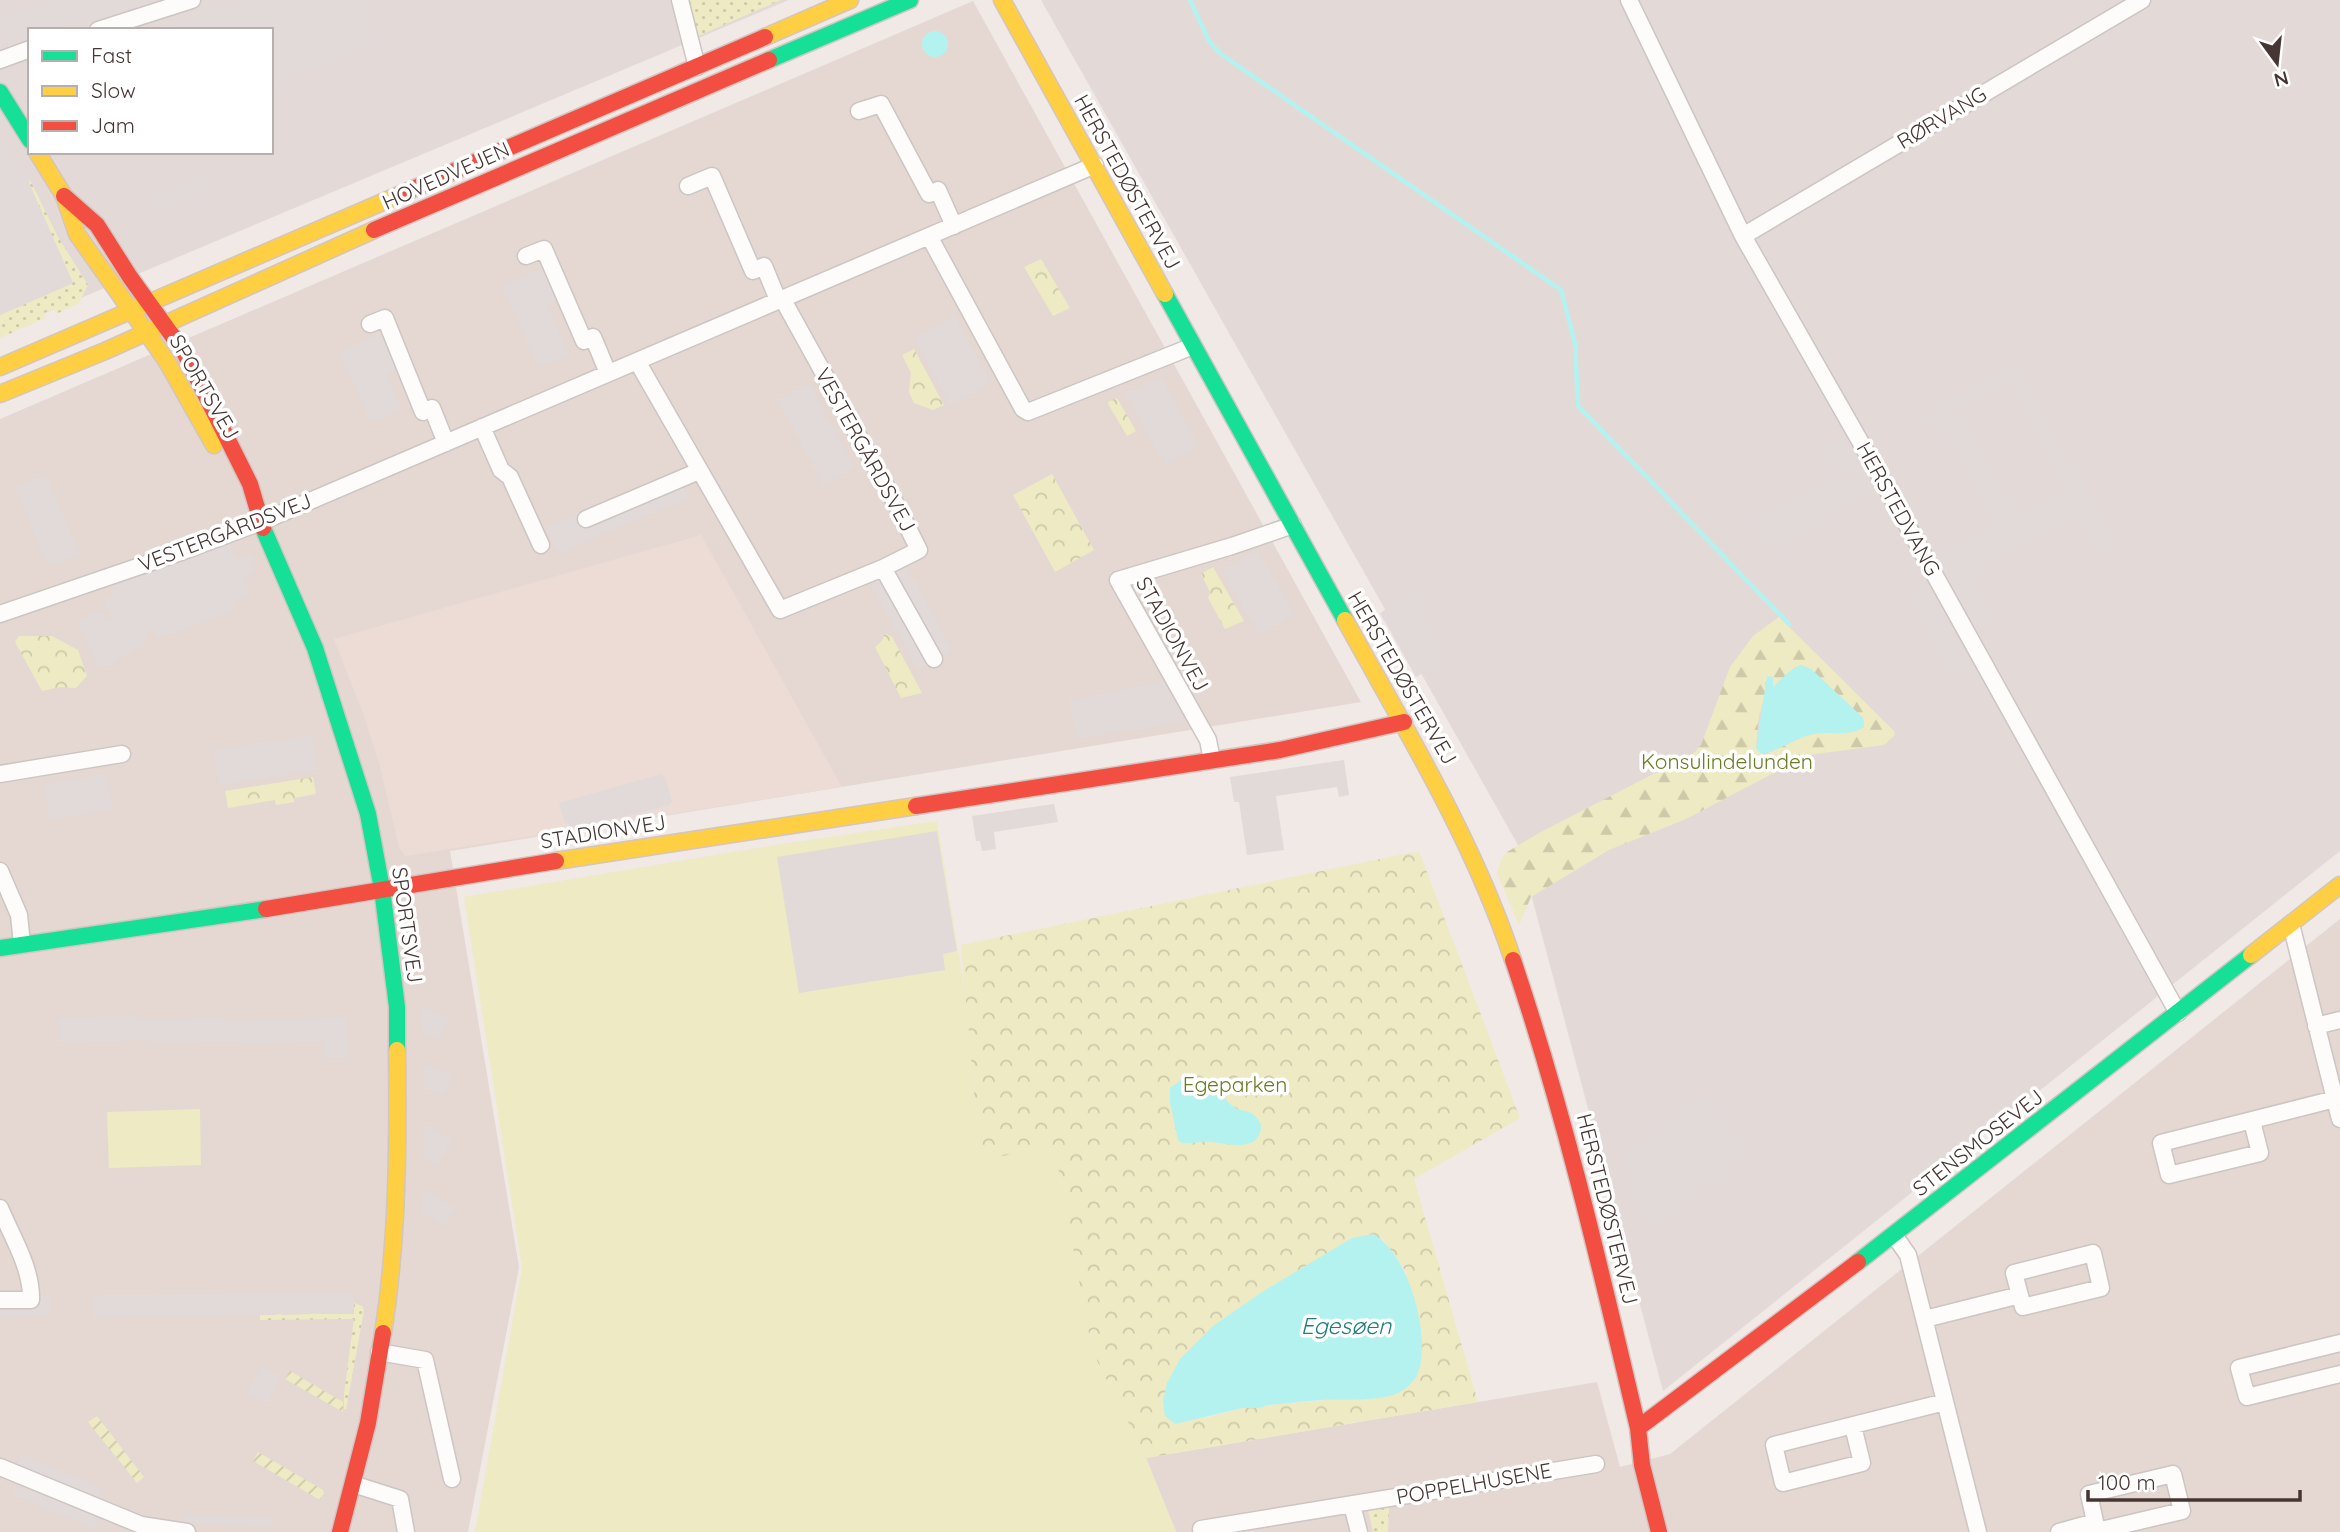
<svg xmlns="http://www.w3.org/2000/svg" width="2340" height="1532" font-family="Quicksand,sans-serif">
	<defs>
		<pattern id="grass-dots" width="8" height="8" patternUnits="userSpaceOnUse" patternTransform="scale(1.75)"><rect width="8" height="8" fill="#edeac4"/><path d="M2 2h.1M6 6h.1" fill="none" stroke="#cdc9a9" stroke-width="1.8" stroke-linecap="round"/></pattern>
		<pattern id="forest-firs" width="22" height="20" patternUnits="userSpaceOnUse" patternTransform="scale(1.75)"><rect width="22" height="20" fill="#edeac4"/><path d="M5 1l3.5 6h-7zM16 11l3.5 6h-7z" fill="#cdc9a9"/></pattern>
		<pattern id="park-crowns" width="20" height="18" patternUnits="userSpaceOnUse" patternTransform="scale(1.75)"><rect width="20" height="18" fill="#edeac4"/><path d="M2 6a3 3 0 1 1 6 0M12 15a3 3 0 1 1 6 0" fill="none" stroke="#cdc9a9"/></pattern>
		<pattern id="garden-furrows" width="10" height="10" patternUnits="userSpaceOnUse" patternTransform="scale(1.75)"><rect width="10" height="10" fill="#edeac4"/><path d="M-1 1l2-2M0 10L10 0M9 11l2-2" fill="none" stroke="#cdc9a9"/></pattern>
	</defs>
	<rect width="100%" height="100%" fill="#f0e9e6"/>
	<path fill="#e5d8d3" d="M973,1L1361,702L450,851L519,1267L468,1532H0V419Z
		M2340,919V1532H1176L1146,1458L1597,1382L1620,1467L1670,1454Z"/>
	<path fill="#e3dad8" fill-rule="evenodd" d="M0,0H789L0,332ZM30,30H271V152H30Z
		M1041,0H2340V851L1663,1391L1518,845Z"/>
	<path fill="#ecdcd5" d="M701,535L842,787L405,856L399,847L380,766L364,716L334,639Z"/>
	<path fill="url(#grass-dots)" d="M689,0H781L698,36Z
		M30,180L58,237L88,285L78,304L56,314L54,309L44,313L45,318L0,338V315L73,283L29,183Z
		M281,1303L282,1315L312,1314L313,1303H317V1314H354V1303L362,1306L364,1310L346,1410L344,1409V1393L354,1319L260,1320V1315H277V1304Z
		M1389,1506L1388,1532H1373L1368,1510Z"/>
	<path fill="url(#forest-firs)" fill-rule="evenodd" d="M1779,617L1894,731L1895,735L1884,745L1808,755L1686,819L1609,850L1531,897L1519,925L1497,873L1502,858L1507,852L1541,832L1694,753L1701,745L1730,667L1753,636ZM1795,667L1811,669L1863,718L1864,727L1841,733L1829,731L1807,735L1764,755L1756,748L1759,716L1765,696V682L1773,677V688Z"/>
	<path fill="url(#park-crowns)" fill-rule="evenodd" d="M1041,259L1070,308L1053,316L1024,267Z
		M914,349L944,405L933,410L914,403L909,392L911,373L902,355Z
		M1117,398L1136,431L1127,436L1107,402Z
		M1052,474L1094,550L1055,572L1013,495Z
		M1213,567L1244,621L1225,629L1208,598L1210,592L1201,574Z
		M887,634L892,637L922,693L901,698L875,647L882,641L884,635Z
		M19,636H52L78,650L87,676L76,688L60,687L42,691L15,642Z
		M313,777L316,794L294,798V802L276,805L275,800L228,808L225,791Z
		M1419,851L1520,1118L1414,1179L1478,1402L1146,1458L1092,1351L1054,1147L980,1161L961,945ZM1352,1238L1383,1239L1407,1273L1365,1397L1267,1405L1259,1408H1242L1203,1419L1262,1292Z"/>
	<path fill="url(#garden-furrows)" d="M290,1371L343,1402V1412L285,1379Z
		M97,1416L144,1477L137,1483L88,1422Z
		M258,1452L323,1490L324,1493L320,1500L253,1461Z"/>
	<path fill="#edeac4" d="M937,821L965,992L980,1160L1054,1147L1092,1351L1146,1458L1176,1532H475L522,1268L464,897L775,845Z
		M200,1109L201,1165L109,1168L107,1112Z"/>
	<path fill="#e1dad8" d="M68,0H158L50,30H30V35L9,40L5,31L0,32V18Z
		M243,0H363L373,43L271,85V30H154Z
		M0,137L29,183L73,283L0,315V236L5,233L0,220Z
		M203,176L207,192L154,212L148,197Z
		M544,267L558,299L547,305L569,355L539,368L502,286Z
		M954,316L991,383L951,405L914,338Z
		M383,333L398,369L387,374L402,409L371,423L339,352Z
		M2015,364L2117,547L2098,558L2074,516L1970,574L1994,619L1979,627L1940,556L1996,524L1941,426L1961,416L2019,518L2066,492L2008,380L1923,430L1916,419Z
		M1160,376L1199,447L1165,465L1125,394Z
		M809,383L854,468L823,485L778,399Z
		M1842,437L1872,493L1798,533L1780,553L1749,524L1834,477L1839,486L1852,479L1847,469L1837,473L1823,447Z
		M676,471L688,498L559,553L545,527Z
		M46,475L80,555L48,566L14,487Z
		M230,544L235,559L250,553L257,571L244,578L250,595L233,602L236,610L157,639L153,630L148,631L145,637L146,645L99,670L77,621L100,609L107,620L111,619L104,599L112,595L110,585Z
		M1258,550L1294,615L1259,635L1222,570Z
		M906,566L953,651L918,670L871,585Z
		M1924,584L1967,662L1948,673L1905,594Z
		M1411,595L1447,659L1416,677L1380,613Z
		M1164,681L1185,722L1076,739L1069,700Z
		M312,735L317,770L219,785L213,750Z
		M1344,760L1349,795L1339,797L1337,787L1276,796L1284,850L1247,855L1239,802H1234L1230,777Z
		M107,774L113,810L50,820L44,784Z
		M661,774L666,779L672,802L667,806L575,829L565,822L559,803Z
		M1054,804L1058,822L994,832L996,849L982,851L980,841H976L972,816Z
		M937,831L957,951L943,954L945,970L799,993L777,857Z
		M421,1006L449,1018L439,1040L422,1033Z
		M137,1016L138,1020L222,1017L223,1021L347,1017L349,1057L324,1058L323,1041L239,1044L238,1041L151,1043L150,1040L59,1043L58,1018Z
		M423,1063L452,1076L444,1096L425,1089Z
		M1704,1095L1745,1152L1647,1231L1625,1155Z
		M424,1124L452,1139L437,1166L424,1159Z
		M423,1189L456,1208L444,1226L421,1212Z
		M353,1293V1313L93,1317L92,1295Z
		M49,1295V1316L0,1317V1296Z
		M262,1366L280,1376L266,1404L247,1393Z
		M21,1453L101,1488V1500L16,1465Z
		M14,1484L100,1518L95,1529L13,1495Z
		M185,1514L272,1518V1527L184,1523Z"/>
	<path fill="#b4f2f0" d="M922 44a13 13 0 1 1 26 0a13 13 0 1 1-26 0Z
		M1801,665L1811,669L1857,712L1863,719L1864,727C1850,737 1831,731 1814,734C1796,737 1779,751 1761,754L1756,748L1767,676L1773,677V687L1791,670Z
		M1197,1077C1221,1079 1216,1092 1230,1104C1242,1115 1253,1106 1261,1125C1261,1153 1228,1144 1211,1142C1201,1141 1192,1144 1182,1143L1178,1140L1170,1102V1088L1181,1080Z
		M1373,1234C1408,1252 1432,1337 1418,1373C1416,1380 1406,1389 1400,1392C1383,1402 1341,1399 1321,1400C1303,1401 1285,1404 1267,1405L1259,1408H1242L1175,1424L1165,1416L1163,1401L1167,1383L1180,1359L1213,1326L1262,1292L1352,1238Z"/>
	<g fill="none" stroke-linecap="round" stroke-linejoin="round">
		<path stroke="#b4f2f0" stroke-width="4.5" d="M1190,0L1209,41L1221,54L1561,290L1575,343L1578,406L1789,624"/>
		<defs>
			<path id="street" d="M680,0L697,67
				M1629,0L1743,236L1877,471L2178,1013
				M98,30L192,0
				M0,60L30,49
				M859,111L881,104L929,194L938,190L954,226
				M688,186L712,176L753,271L764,266L778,300
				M929,236L1023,409L1028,412L1193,346
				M1743,236L2142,0
				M526,256L544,249L584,341L593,337L608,373
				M370,324L385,318L423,412L432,408L446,443
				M637,361L780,610L883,568L919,550L897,506L782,298
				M482,427L501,470L510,477L541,545
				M586,519L699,471
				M883,568L934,659
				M0,614L178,553L261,522L1095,165
				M1212,760L1208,740L1118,580L1232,546L1293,525
				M0,774L122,754
				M0,871L19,915L22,944
				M2291,924L2340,1119
				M2316,1026L2340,1020
				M2252,1121L2260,1153L2169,1175L2161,1143L2335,1099
				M0,1208C12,1237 32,1268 31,1300H0
				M1894,1235L1908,1255L1978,1532
				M2093,1253L2101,1288L2023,1307L2014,1273Z
				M1925,1319L2020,1295
				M2340,1343L2239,1368L2247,1397L2340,1374
				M379,1352L425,1360L452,1479
				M1853,1426L1862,1463L1783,1483L1774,1445L1945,1402
				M0,1467L141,1525L187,1532
				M2173,1474L2182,1511L2097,1531L2089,1494Z
				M353,1484L400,1499L406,1532
				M1352,1505L1359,1532
				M1201,1529L1596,1464
				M2059,1532L2095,1522"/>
			<path id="fast" d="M769,60L910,0
				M0,92L30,140
				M1165,294L1345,620
				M263,528L315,648L368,814L382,889L397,1007V1050
				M0,948L266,909
				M1858,1262L2251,955"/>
			<path id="slow" d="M1002,0L1165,294
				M765,37L850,0
				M37,152L64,196L77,234L166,360L214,445
				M0,367L399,195
				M0,394L105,351L374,230
				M1345,620C1406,731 1473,839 1513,960
				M556,861L916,806
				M2251,955L2340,885
				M383,1333C398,1239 398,1145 397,1050"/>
			<path id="jam" d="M399,195L765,37
				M64,196L97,225L130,277L184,352L250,484L263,528
				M374,230L769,60
				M916,806L1280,750L1404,722
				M266,909L556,861
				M1513,960C1565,1114 1601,1271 1638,1428L1642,1465L1659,1532
				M1638,1428L1858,1262
				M340,1532L368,1423L383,1333"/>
		</defs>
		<use href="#street" stroke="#ccc5c2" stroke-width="19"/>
		<use href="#fast" stroke="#d3c5c0" stroke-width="19"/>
		<use href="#slow" stroke="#d3c5c0" stroke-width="19"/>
		<use href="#jam" stroke="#d3c5c0" stroke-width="19"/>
		<use href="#street" stroke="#fdfcfb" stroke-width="16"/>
		<use href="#fast" stroke="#16e098" stroke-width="16"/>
		<use href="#slow" stroke="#ffcf43" stroke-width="16"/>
		<use href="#jam" stroke="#f24e42" stroke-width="16"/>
	</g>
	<g text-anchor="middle" stroke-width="7" stroke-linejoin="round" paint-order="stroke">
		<g font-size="21" fill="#463633" stroke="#fff">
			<text transform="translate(1942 118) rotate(-31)" y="7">RØRVANG</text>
			<text transform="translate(446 176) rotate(-24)" y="7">HOVEDVEJEN</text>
			<text transform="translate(1127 182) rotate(61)" y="7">HERSTEDØSTERVEJ</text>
			<text transform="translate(204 387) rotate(60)" y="7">SPORTSVEJ</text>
			<text transform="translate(865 450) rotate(61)" y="7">VESTERGÅRDSVEJ</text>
			<text transform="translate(1898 509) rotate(61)" y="7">HERSTEDVANG</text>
			<text transform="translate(225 533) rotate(-21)" y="7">VESTERGÅRDSVEJ</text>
			<text transform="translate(1172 634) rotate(61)" y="7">STADIONVEJ</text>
			<text transform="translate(1402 678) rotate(60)" y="7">HERSTEDØSTERVEJ</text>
			<text transform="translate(603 832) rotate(-9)" y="7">STADIONVEJ</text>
			<text transform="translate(407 925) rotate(82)" y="7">SPORTSVEJ</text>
			<text transform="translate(1978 1143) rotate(-38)" y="7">STENSMOSEVEJ</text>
			<text transform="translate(1607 1209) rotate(76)" y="7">HERSTEDØSTERVEJ</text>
			<text transform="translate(1474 1484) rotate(-10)" y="7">POPPELHUSENE</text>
		</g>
		<g font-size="21" fill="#6a7c22" stroke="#fff">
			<text x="1727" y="769">Konsulindelunden</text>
			<text x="1235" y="1092">Egeparken</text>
		</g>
		<g font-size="23" font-style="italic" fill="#1d7f7e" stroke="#fff">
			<text x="1346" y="1334">Egesøen</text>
		</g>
	</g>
	<rect x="28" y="28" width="245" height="126" fill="#ffffff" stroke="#b5afad" stroke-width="2"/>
	<rect x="42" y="51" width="35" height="10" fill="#16e098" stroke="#b5afad" stroke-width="2"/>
	<text x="91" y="63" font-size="21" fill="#463633">Fast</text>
	<rect x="42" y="86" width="35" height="10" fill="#ffcf43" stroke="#b5afad" stroke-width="2"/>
	<text x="91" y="98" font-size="21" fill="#463633">Slow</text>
	<rect x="42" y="121" width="35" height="10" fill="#f24e42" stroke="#b5afad" stroke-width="2"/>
	<text x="91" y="133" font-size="21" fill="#463633">Jam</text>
	<g transform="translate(2277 63) rotate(165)" stroke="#ffffff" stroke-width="5" paint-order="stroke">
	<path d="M0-5L12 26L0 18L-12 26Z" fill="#463633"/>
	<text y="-10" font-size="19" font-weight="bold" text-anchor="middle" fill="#463633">N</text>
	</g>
	<path d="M2088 1490v10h212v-10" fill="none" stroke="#463633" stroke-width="3.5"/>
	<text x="2098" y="1490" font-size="21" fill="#463633" stroke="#ffffff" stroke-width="5" paint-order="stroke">100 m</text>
</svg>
